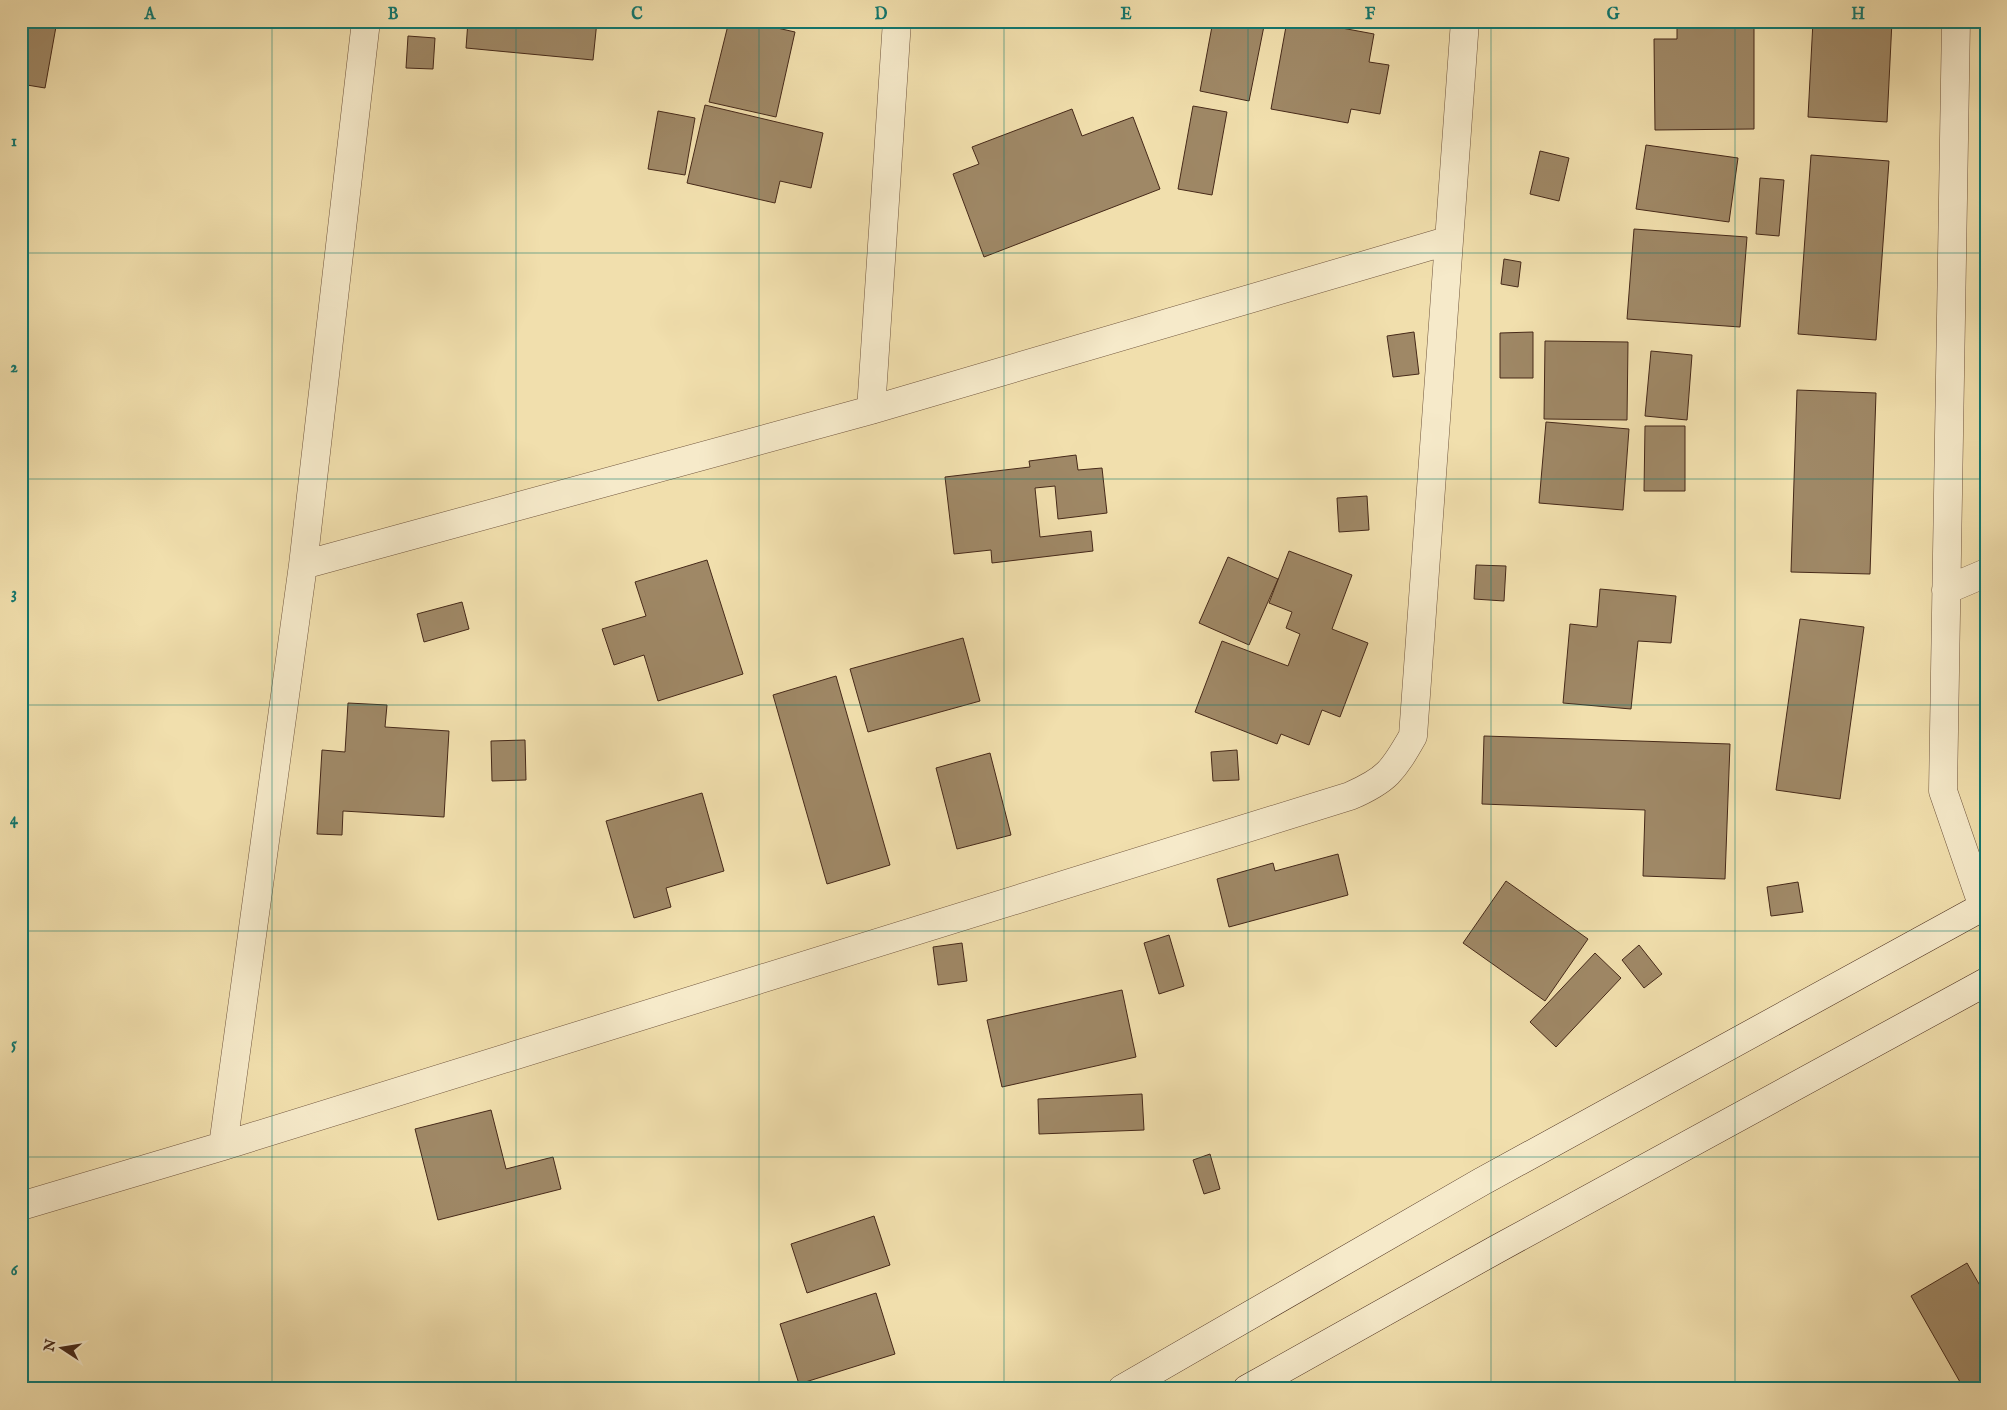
<svg xmlns="http://www.w3.org/2000/svg" width="2007" height="1410" font-family="'IM FELL English',serif">
	<rect width="100%" height="100%" fill="#f1dfad"/>
	<filter id="stains"><feTurbulence type="fractalNoise" baseFrequency=".004" numOctaves="4"/><feColorMatrix values="0 0 0 0 .2 0 0 0 0 .09 0 0 0 0 .02 0 0 0 .5 -.17"/></filter>
	<radialGradient id="worn" r=".72"><stop offset=".6" stop-color="#630" stop-opacity="0"/><stop offset="1" stop-color="#630" stop-opacity=".3"/></radialGradient>
	<path fill="#9f8866" stroke="#462919" d="M21,21H57L45,88L21,84Z
		M468,21H597L593,60L466,48Z
		M614,21H661V23H614Z
		M729,21H746L795,32L776,117L709,102Z
		M1213,21H1265L1249,101L1200,91Z
		M1287,21H1304L1374,34L1369,62L1389,65L1380,114L1351,109L1348,123L1271,109Z
		M1677,21H1754V129L1655,130L1654,39H1677Z
		M1813,21H1892L1887,122L1808,117Z
		M408,36L435,38L433,69L406,68Z
		M705,105L823,133L811,188L780,181L775,203L687,183Z
		M1193,106L1227,112L1212,195L1178,189Z
		M1072,109L1082,136L1133,117L1160,189L984,257L953,174L979,164L972,147Z
		M658,111L695,118L685,175L648,169Z
		M1646,145L1738,158L1729,222L1636,209Z
		M1540,151L1569,158L1559,201L1530,194Z
		M1811,155L1889,161L1876,340L1798,334Z
		M21,161H26L22,229H21Z
		M1760,178L1784,180L1779,236L1756,234Z
		M1634,229L1747,237L1740,327L1627,319Z
		M1504,259L1521,262L1518,287L1501,284Z
		M1414,332L1419,374L1393,377L1387,336Z
		M1533,332V378H1500V333Z
		M1545,341L1628,342L1627,420L1544,419Z
		M1651,351L1692,355L1687,420L1645,416Z
		M1797,390L1876,393L1870,574L1791,572Z
		M1546,422L1629,429L1623,510L1539,503Z
		M1645,426H1685V491H1644Z
		M1076,455L1078,470L1102,468L1107,513L1058,519L1055,486L1035,488L1040,537L1091,531L1093,551L992,563L991,550L954,554L945,477L1030,467L1029,461Z
		M1367,496L1369,530L1339,532L1337,498Z
		M1289,551L1352,575L1332,629L1368,643L1340,717L1322,710L1309,745L1281,734L1277,744L1195,712L1222,641L1288,666L1300,634L1286,628L1292,612L1269,603Z
		M1228,557L1278,579L1249,645L1199,623Z
		M707,560L743,674L658,701L644,655L614,665L602,629L646,616L635,582Z
		M1476,565L1506,566L1504,601L1474,599Z
		M1600,589L1676,596L1671,643L1638,641L1631,709L1563,703L1570,624L1597,627Z
		M462,602L469,629L424,642L417,614Z
		M1800,619L1864,627L1840,799L1776,790Z
		M963,638L980,701L868,732L850,669Z
		M836,676L890,865L827,884L773,695Z
		M348,703L387,705L385,727L449,731L444,817L343,811L342,835L317,834L322,750L345,752Z
		M1484,736L1730,744L1725,879L1643,876L1645,810L1482,804Z
		M525,740L526,780L492,781L491,741Z
		M1237,750L1239,780L1213,781L1211,752Z
		M990,753L1011,835L957,849L936,768Z
		M702,793L724,871L666,888L671,907L634,918L606,821Z
		M1338,854L1348,895L1229,927L1217,879L1273,863L1275,871Z
		M1506,881L1588,939L1545,1001L1463,943Z
		M1798,882L1803,912L1771,916L1767,887Z
		M1169,935L1184,986L1159,994L1144,943Z
		M962,943L967,981L938,985L933,947Z
		M1639,945L1662,974L1644,988L1622,960Z
		M1595,953L1621,978L1556,1047L1530,1022Z
		M1122,990L1136,1057L1002,1087L987,1020Z
		M1142,1094L1144,1130L1039,1134L1038,1099Z
		M491,1110L506,1169L553,1157L561,1189L438,1220L415,1129Z
		M1210,1154L1220,1189L1204,1194L1193,1160Z
		M874,1216L890,1265L807,1293L791,1244Z
		M1967,1263L1986,1296V1389H1964L1911,1296Z
		M876,1293L895,1354L799,1384L780,1324Z
		M37,1384L39,1389H25Z"/>
	<g fill="none" stroke-linecap="round" stroke-linejoin="round">
		<defs>
			<path id="minor" d="M1956,21L1943,791L1983,907
				M871,410L897,21
				M303,565L871,410L1447,241
				M1946,590L1986,573
				M223,1146L303,565L366,21
				M21,1206L223,1146L1350,796C1387,780 1393,771 1413,736L1465,21"/>
			<path id="secondary" d="M1122,1389L1481,1182L1986,905
				M1247,1389L1497,1249L1986,982"/>
		</defs>
		<use href="#minor" stroke="#71563e" stroke-width="29"/>
		<use href="#secondary" stroke="#462919" stroke-width="29"/>
		<use href="#minor" stroke="#f6eaca" stroke-width="28"/>
		<use href="#secondary" stroke="#f6eaca" stroke-width="28"/>
	</g>
	<path fill="none" stroke="#0f766e" stroke-width="1" stroke-opacity="0.55" d="M272,21V1389M516,21V1389M759,21V1389M1004,21V1389M1248,21V1389M1491,21V1389M1735,21V1389M21,253H1986M21,479H1986M21,705H1986M21,931H1986M21,1157H1986"/>
	<rect width="2007" height="1410" fill="none" stroke="#f1dfad" stroke-width="55"/>
	<g transform="translate(62 1348) rotate(282)" stroke="#f6eaca" stroke-width="4" paint-order="stroke">
	<path d="M0-4L9 19L0 12L-9 19Z" fill="#462919"/>
	<text y="-8" font-size="14" font-weight="bold" text-anchor="middle" fill="#462919">N</text>
	</g>
	<rect x="28" y="28" width="1952" height="1354" fill="none" stroke="#0f766e" stroke-width="2"/>
	<g font-size="16" text-anchor="middle" font-weight="bold" fill="#0f766e">
		<text x="150" y="19">A</text>
		<text x="393" y="19">B</text>
		<text x="637" y="19">C</text>
		<text x="881" y="19">D</text>
		<text x="1126" y="19">E</text>
		<text x="1370" y="19">F</text>
		<text x="1613" y="19">G</text>
		<text x="1858" y="19">H</text>
		<text x="14" y="146">1</text>
		<text x="14" y="372">2</text>
		<text x="14" y="598">3</text>
		<text x="14" y="824">4</text>
		<text x="14" y="1049">5</text>
		<text x="14" y="1275">6</text>
	</g>
	<rect width="100%" height="100%" filter="url(#stains)"/>
	<rect width="100%" height="100%" fill="url(#worn)"/>
</svg>
